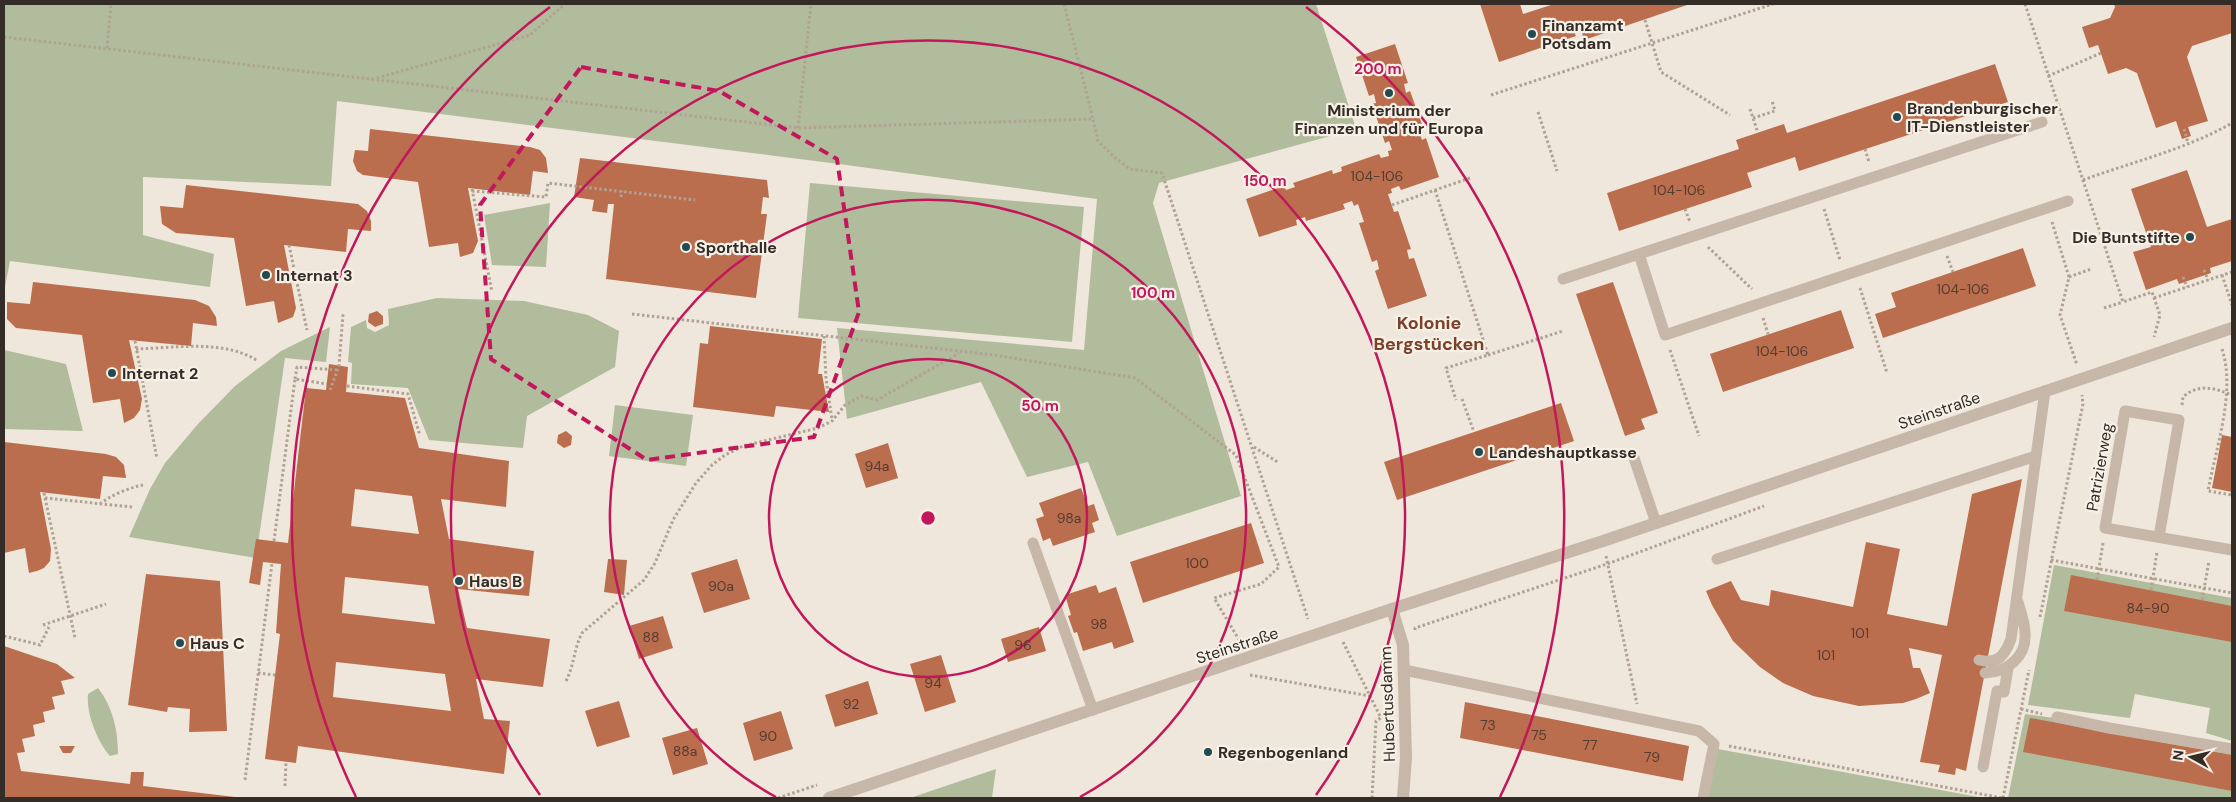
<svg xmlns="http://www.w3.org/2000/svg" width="2236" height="802" font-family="'DM Sans',sans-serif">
	<rect width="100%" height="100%" fill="#efe7db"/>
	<path fill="#b0bc9c" d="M4,4H1316L1356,129L1159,183L1153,203L1241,496L1117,536L1088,462L1027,477L981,382L847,419L837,328L1084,350L1097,199L839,164L337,101L331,186L143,177V235L214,254L210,287L10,261L4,292Z
		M810,183L1084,207L1072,342L798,318Z
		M550,203L546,267L492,265L484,215Z
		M437,298L524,301L588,315L619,331L615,367L527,416L523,448L429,440L408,388L351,384L352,363L348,362L351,327L366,320L367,328L375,332L389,325L388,309Z
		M330,327L326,362L285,358L256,558L129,537L150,489L165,463L198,424L235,386L281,351Z
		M4,350L66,364L83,431L4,429Z
		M615,405L693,415L686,466L609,456Z
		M2054,565L2232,598V741L2206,733L2210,708L2135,694L2130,718L2028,705Z
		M98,688C113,707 118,731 118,754L110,756C97,741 86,713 88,694Z
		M2025,714L2128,728L2232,751V798H2008Z
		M1718,749L1984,798H1708Z
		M996,769L992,798H910Z"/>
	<path fill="#ba6e4e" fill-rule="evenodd" d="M1480,4H1520L1523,14L1554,4H1690L1584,40L1581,29L1574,32L1576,36L1499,62Z
		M2114,4H2232V33L2192,46L2187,57L2208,121L2188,127L2191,136L2182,139L2176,121L2156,128L2137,73L2126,68L2108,74L2098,45L2089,48L2082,27L2110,18L2115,7Z
		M1395,44L1408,83L1404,84L1406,93L1410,91L1424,130L1419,131L1422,140L1426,138L1439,177L1401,190L1399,186L1391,189L1392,193L1388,194L1394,212L1398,211L1411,249L1407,250L1409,259L1414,258L1427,296L1388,309L1375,271L1379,269L1377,260L1372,262L1359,223L1364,222L1358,204L1354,206L1352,201L1343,204L1345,209L1306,221L1305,217L1296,220L1297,225L1259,237L1246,199L1284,186L1286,190L1295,187L1293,183L1332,170L1333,174L1342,171L1341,167L1379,154L1381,158L1389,156L1388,151L1392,150L1389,141L1385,143L1372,104L1376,103L1374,94L1369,96L1356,57Z
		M1995,64L2008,102L1799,171L1795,157L1747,173L1752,187L1619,231L1607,193L1739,149L1736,140L1784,124L1787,133Z
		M370,129L530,147L540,150L546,158L548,173L533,171L530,195L468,188L478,241L473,253L460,257L458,243L429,247L418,182L363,175L357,171L353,161L355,150L368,151Z
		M580,158L767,180L769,198L763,197L761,214H767L756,298L606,279L614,204H608L607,213L592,211L594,200L574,197Z
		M2187,170L2207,227L2232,219V261L2210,268L2211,273L2179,284L2177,279L2146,290L2133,252L2151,247L2131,189Z
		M186,185L358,204L367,211L371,221V231L348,229L346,252L284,245L296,308L293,317L278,323L274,301L246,306L234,238L176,233L162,224L160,206L183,208Z
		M2023,248L2036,286L1883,338L1875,314L1896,307L1891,293Z
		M33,282L195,300L209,306L216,317L217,326L193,323L191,346L129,340L142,399L140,410L134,418L124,423L120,399L93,403L82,335L16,328L7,319V302L30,304Z
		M1613,282L1658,413L1641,419L1645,429L1625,436L1576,294Z
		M1841,310L1854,348L1723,392L1710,354Z
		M377,311L383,316V324L375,327L368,322L369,314Z
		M710,326L822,339L818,374H822L829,412L776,406L774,417L693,407L700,343L708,344Z
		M329,364L348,367L346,392L405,398L419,448L509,461L506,507L441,499L449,539L534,551L529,596L458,589L467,628L550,639L543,687L476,679L484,719L510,721L504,774L298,746L296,763L265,759L280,634L276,633L281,564L263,562L260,585L249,583L256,539L288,543L306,388L326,390ZM355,489L412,496L419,534L351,526ZM345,577L428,586L435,624L342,613ZM336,662L445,674L451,711L333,697Z
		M1561,403L1574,441L1397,500L1384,462Z
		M566,431L572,436L571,445L564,448L557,443L558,435Z
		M2222,435L2232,437V492L2212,488Z
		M4,442L106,454L116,457L124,465L126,478L103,476L100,499L40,492L51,549L50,561L44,568L37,571L29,573L25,548L4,553Z
		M888,443L898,478L866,488L855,454Z
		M2022,479L1966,771L1956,768L1955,775L1938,772L1940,765L1920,762L1942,655L1909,648L1913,668H1920L1930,693L1916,699L1903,703L1859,706L1813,696L1783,683L1760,667L1733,641L1712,605L1706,591L1731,581L1741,600L1769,606L1771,590L1853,607L1866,542L1900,549L1887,614L1947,626L1972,494Z
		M1081,488L1088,506L1094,504L1099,520L1092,523L1095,532L1053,546L1050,538L1043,541L1036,519L1044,516L1039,503Z
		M1251,523L1264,563L1143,603L1130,562Z
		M608,559L627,560L624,595L604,592Z
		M737,559L750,599L704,613L691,573Z
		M146,574L220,581L227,731L189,732L190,709L168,707L167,712L128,705Z
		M2071,575L2232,606V642L2064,611Z
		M1096,585L1099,593L1116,587L1134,642L1114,649L1112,642L1083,651L1077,632L1074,633L1068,616L1071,615L1065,595Z
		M663,616L673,648L639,659L629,626Z
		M1039,627L1046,651L1008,662L1001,639Z
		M4,646L57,664L75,678L61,681L65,694L52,697L55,709L43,712L45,722L33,725L35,736L22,739L25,752L17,753L21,771L130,784L131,772H144L143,786L243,798H4Z
		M941,655L956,702L925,712L910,664Z
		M868,681L878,714L835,727L825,695Z
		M619,701L630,737L597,747L585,711Z
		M1465,702L1689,746L1683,781L1460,738Z
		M781,711L793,749L754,761L743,723Z
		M2030,718L2232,755V791L2023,752Z
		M697,728L708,764L673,775L662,738Z
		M59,746H75L71,753H63Z"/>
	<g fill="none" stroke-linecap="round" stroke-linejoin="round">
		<path stroke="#b1a192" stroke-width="3" stroke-dasharray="2.5 2.5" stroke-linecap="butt" d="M1064,4L1093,119
			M2025,4L2123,302L2152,292L2160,315L2154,337
			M1645,20L1661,72L1730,115
			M4,37L798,128L1093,119L1098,141L1114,157L1130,169L1162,173L1308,619
			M107,48L111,4
			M2048,76L2101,53
			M377,78L530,35L565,4
			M1491,95L1773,4
			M1750,109L1758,133
			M1538,112L1557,171
			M1753,118L1775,111L1772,101
			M798,128L811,4
			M2184,129L2188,143
			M1865,149L1869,162
			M2083,180C2132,162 2187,149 2232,123
			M472,189L492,292
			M1435,190L1488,355L1446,368L1456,400
			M472,191L546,197L548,183L695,200
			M621,197L622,191
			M1392,205L1470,178
			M1685,209L1690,222
			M1824,209L1840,260
			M2052,222L2069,277L2060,315L2077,365
			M289,245L307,330
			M1708,247L1752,289
			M1947,256L1953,272
			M2204,270L2208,280
			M2222,275L2232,305
			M2069,277L2091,269
			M2183,277L2187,287
			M1860,288L1887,373
			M2154,298L2232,272
			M2104,308L2123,302
			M632,314L994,355L1135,378L1236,455L1279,567L1261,584L1214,598L1241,643
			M1763,318L1768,334
			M824,336L826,379L832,420
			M135,341L157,459
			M136,349C175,348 224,339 258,361
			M2222,349C2236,392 2216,447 2208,491L2232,495
			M1670,350L1699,436
			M1488,355L1563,331
			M295,379L297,367L337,370
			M347,386L408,394L420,436
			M330,390L339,366L343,314
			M1462,399L1474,432
			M2182,405L2183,397C2199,383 2214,388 2232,395
			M1254,447L1279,463
			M44,493L75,638
			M45,498L132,507
			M100,504C109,496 131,487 143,485
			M274,541L295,379L327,384
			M1606,556L1637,704
			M2051,560L2232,593
			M2097,580L2103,543
			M2151,590L2157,552
			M2202,600L2209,561
			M2040,617L2083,404L2082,395
			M43,625L106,604
			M1415,630V628L1607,564L1764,506
			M4,636L40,645L49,627
			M1343,642L1381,718
			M258,673L275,675
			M1250,675L1370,696
			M566,681C574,666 574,648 582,633L644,580L655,563L673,520L696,483L712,465L725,455L743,446L818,428L832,421L845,405L861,396L877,400L959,353
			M2021,709L2042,714
			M1729,746L2002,798
			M245,780L272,563
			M285,786L286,762
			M778,798L817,785
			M1372,798L1376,721L1388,713
			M2003,798L2029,670"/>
		<path stroke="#c6b7a8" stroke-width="11" d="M1639,254L2042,122
			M1563,279L1639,254L1665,335L2068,201
			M1634,458L1656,523
			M2159,537L2179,420L2125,411L2105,528L2232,550
			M1033,543L1093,710
			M1717,559L2036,456
			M1979,660C1998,665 2005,655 2011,639L2045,391
			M1404,670L1699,731L1714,744L1703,798
			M1985,673C2007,672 2027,657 2025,633C2025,623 2021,612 2018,602
			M2057,717L2109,728L2232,749
			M1983,767L1997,691L2004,692L2008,668"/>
		<path stroke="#c6b7a8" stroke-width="12" d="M1392,609L1403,645L1406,758L1403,798"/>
		<path stroke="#c6b7a8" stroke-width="12" d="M829,798L1392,609L1603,541L2232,328"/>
	</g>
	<path fill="none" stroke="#c2185b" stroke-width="4" stroke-dasharray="10 6" stroke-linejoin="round" d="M581,67L719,91L837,159L859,312L814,437L647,460L491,359L480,205Z"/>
	<g fill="none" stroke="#c2185b" stroke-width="2.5">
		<circle cx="928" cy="518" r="159"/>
		<path d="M776 797A318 318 0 1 1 1080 797"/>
		<path d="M540 795A477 477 0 1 1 1316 795"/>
		<path d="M356 797A636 636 0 0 1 550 7M1306 7A636 636 0 0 1 1500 797"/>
	</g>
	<g fill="#214b51" stroke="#f7f0e7" stroke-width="2">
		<circle cx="1532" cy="34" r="5"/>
		<circle cx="1389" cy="93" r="5"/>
		<circle cx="1897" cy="117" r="5"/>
		<circle cx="2190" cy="237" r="5"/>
		<circle cx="686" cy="247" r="5"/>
		<circle cx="266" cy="275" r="5"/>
		<circle cx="112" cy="373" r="5"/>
		<circle cx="1479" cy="452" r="5"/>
		<circle cx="459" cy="581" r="5"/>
		<circle cx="180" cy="643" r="5"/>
		<circle cx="1208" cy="752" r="5"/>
	</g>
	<g text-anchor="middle" stroke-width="4.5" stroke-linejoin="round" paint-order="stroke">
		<g font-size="14" fill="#553c31">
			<text x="1377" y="181">104-106</text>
			<text x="1679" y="195">104-106</text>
			<text x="1963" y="294">104-106</text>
			<text x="1782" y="356">104-106</text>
			<text x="877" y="471">94a</text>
			<text x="1069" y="523">98a</text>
			<text x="1197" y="568">100</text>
			<text x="721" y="591">90a</text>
			<text x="2148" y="613">84-90</text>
			<text x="1099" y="629">98</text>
			<text x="1860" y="638">101</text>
			<text x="651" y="642">88</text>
			<text x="1023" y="650">96</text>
			<text x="1826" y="660">101</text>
			<text x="933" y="688">94</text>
			<text x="851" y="709">92</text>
			<text x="1488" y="730">73</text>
			<text x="1539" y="740">75</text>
			<text x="768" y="741">90</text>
			<text x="1590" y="750">77</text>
			<text x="685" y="756">88a</text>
			<text x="1652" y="762">79</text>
		</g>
		<g font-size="16" font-weight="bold" fill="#332c27" stroke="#f7f0e7" text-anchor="start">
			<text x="1542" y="31">Finanzamt<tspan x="1542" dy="18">Potsdam</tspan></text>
			<text x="1907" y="114">Brandenburgischer<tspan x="1907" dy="18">IT-Dienstleister</tspan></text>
			<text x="1389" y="116" text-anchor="middle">Ministerium der<tspan x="1389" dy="18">Finanzen und für Europa</tspan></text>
			<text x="2180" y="243" text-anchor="end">Die Buntstifte</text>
			<text x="696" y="253">Sporthalle</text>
			<text x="276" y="281">Internat 3</text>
			<text x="122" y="379">Internat 2</text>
			<text x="1489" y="458">Landeshauptkasse</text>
			<text x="469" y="587">Haus B</text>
			<text x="190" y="649">Haus C</text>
			<text x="1218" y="758">Regenbogenland</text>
		</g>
		<g font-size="16" fill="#332c27" stroke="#f7f0e7">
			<text transform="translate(1939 410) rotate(-19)" y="6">Steinstraße</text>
			<text transform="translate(2099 467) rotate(-80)" y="6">Patrizierweg</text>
			<text transform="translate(1237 645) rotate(-18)" y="6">Steinstraße</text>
			<text transform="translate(1387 704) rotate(-92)" y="6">Hubertusdamm</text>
		</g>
		<g font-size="18" font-weight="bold" fill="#7a4028" stroke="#f7f0e7">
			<text x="1429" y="329">Kolonie<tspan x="1429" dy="21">Bergstücken</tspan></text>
		</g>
	</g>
	<circle cx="928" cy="518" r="8" fill="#c2185b" stroke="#f7f0e7" stroke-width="2.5"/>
	<g font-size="15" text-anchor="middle" font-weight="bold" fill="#c2185b" stroke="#f7f0e7" stroke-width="4.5" stroke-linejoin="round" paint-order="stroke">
		<text x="1378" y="74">200 m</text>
		<text x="1265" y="186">150 m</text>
		<text x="1153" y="298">100 m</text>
		<text x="1040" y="411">50 m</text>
	</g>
	<rect width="2236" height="802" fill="none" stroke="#332c27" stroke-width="10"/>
	<g transform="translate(2191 757) rotate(278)" stroke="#f7f0e7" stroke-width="4" paint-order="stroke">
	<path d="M0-4L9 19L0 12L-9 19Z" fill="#332c27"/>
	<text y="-8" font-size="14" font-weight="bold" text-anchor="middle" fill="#332c27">N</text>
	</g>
</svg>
